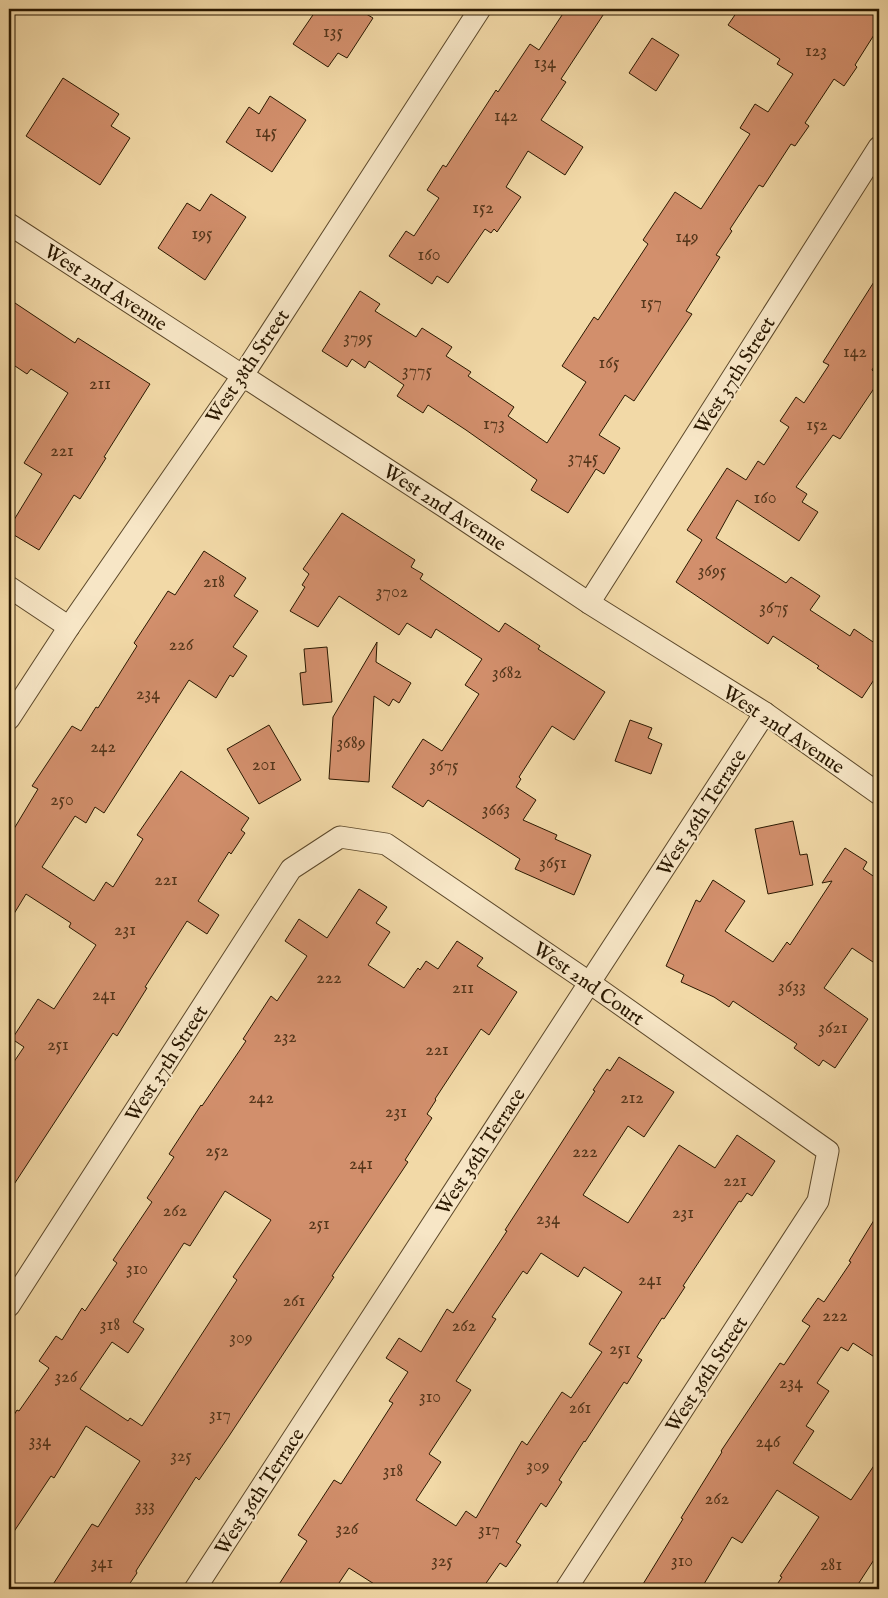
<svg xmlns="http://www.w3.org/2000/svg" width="888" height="1598" font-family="'IM FELL English',serif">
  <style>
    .building { fill: #d28f6c; stroke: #2a1800; fill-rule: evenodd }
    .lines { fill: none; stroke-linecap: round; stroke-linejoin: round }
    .minor-casing { stroke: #5c482a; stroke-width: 23 }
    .minor { stroke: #f7e6c6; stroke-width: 21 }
    .labels { text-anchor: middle; stroke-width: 4; stroke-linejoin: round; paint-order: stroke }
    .number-label { font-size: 18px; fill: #54361b }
    .street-label { font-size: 20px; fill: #2a1800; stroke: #f7e6c6 }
  </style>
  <rect width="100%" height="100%" fill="#f2d9a7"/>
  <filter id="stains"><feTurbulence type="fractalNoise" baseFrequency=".004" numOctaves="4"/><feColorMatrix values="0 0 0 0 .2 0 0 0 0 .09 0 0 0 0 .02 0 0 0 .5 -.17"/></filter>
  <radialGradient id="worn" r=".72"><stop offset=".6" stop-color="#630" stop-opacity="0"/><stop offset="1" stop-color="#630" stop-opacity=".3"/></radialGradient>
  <g class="building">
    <path d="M317 9H358L373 18 347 58 338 53 328 67 293 44Z"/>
    <path d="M566 9H607L561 79 566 82 541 120 583 147 565 175 528 151 506 187 521 197 497 232 494 229 491 233 485 229 448 283 437 276 432 284 389 256 406 231 414 236 439 198 427 190 443 165 446 167 496 90 498 92 530 44 539 50Z"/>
    <path d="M739 9H879V27L855 65 857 67 844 86 834 79 805 123 809 126 795 146 791 144 763 187 759 185 730 229 732 231 716 255 720 257 686 311 692 314 634 401 625 395 599 435 620 448 604 474 596 469 568 513 531 490 537 480 466 430 428 405 423 413 397 396 404 385 369 361 365 368 352 359 347 367 322 351 360 291 380 304 375 311 416 337 422 328 452 347 446 356 471 372 468 376 514 407 508 416 547 443 586 382 562 366 594 317 598 320 648 244 643 240 675 192 701 209 750 134 740 128 755 104 768 112 793 74 777 64 780 59 728 25Z"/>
    <path d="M652 38 679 55 656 91 629 73Z"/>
    <path d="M63 78 119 114 111 126 130 138 100 185 26 136Z"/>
    <path d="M270 96 306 120 272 172 226 142 249 107 259 114Z"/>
    <path d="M211 194 246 217 205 280 158 248 187 203 200 211Z"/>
    <path d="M879 274V358L872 370 879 376V381L840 439 833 435 796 487 807 494 802 502 818 512 799 541 737 500 716 538 786 583 791 577 820 596 810 610 850 636 854 629 879 646V672L862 698 817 668 819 666 773 636 768 644 676 582 702 540 687 530 727 468 746 480 758 461 764 465 789 427 780 421 796 397 804 403 829 365 823 362Z"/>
    <path d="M9 299 75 343 78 338 150 384 104 457 106 458 80 499 74 495 39 550 9 532V528L42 474 24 463 68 393 31 369 27 374 9 362Z"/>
    <path d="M342 513 415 560 411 567 423 574 420 579 499 632 505 623 540 646 538 649 605 692 574 740 552 726 519 777 521 779 516 787 536 800 523 820 557 835 555 839 591 855 574 895 515 869 520 859 428 800 423 807 392 787 423 739 442 751 479 694 465 685 482 659 436 629 431 638 407 623 399 635 339 596 318 627 290 611 305 587 302 585 309 574 303 569Z"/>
    <path d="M204 551 246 578 234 596 258 611 233 647 247 656 233 677 230 675 216 698 189 680 104 813 95 807 86 823 75 816 42 867 94 901 106 882 113 887 143 839 137 835 181 771 249 818 241 830 245 833 231 854 229 852 198 901 219 915 207 934 187 921 145 987 147 988 117 1036 113 1033 9 1192V1069L24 1047 12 1039 38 999 54 1009 96 945 69 927 71 923 26 894 9 922V837L38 789 32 786 72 726 81 731 96 707 98 708 137 646 134 643 168 591 175 595Z"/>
    <path d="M377 642 376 662 411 683 399 703 393 699 389 706 374 696 369 782 329 779 333 717Z"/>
    <path d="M327 647 332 702 303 705 300 673 306 672 304 649Z"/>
    <path d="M630 720 652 728 648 738 662 744 651 774 615 761Z"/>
    <path d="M269 725 301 780 259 804 227 749Z"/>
    <path d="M793 821 800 855 807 854 813 885 768 894 755 829Z"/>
    <path d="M845 848 867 862 863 869 879 880V966L852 948 824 988 868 1019 835 1068 823 1060 819 1066 794 1048 797 1044 733 1001 729 1007 714 997 681 982 684 975 666 966 696 900 700 902 713 880 745 901 725 931 773 962 787 942 790 945 832 881 822 883Z"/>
    <path d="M359 889 387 907 376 923 390 932 368 965 404 988 418 968 420 970 426 961 438 969 457 941 483 958 477 966 517 992 489 1035 481 1029 435 1099 436 1100 427 1114 432 1118 405 1160 408 1162 332 1276 334 1277 229 1436 199 1480 196 1477 136 1571 137 1573 126 1589H50L92 1524 98 1527 140 1461 86 1426 54 1478 51 1476 9 1539V1423L17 1410 19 1411 49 1368 39 1361 56 1336 62 1340 82 1308 85 1311 117 1263 113 1260 152 1202 147 1198 174 1157 169 1154 201 1105 202 1106 246 1041 243 1039 271 996 277 1001 307 956 285 941 299 919 327 938ZM225 1191 271 1220 233 1277 237 1280 142 1426 130 1418 128 1421 80 1389 112 1342 128 1353 144 1329 133 1322 184 1243 190 1246Z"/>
    <path d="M619 1057 674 1092 644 1137 628 1126 583 1195 628 1223 679 1145 715 1168 737 1135 775 1161 752 1196 747 1193 741 1202 739 1201 683 1286 685 1287 664 1319 662 1318 637 1357 642 1360 627 1384 624 1382 585 1442 584 1441 559 1480 562 1482 546 1507 541 1503 516 1542 521 1545 506 1567 500 1563 482 1589H382L349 1568 335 1589H276L307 1541 298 1535 334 1480 341 1484 393 1403 389 1401 408 1372 386 1358 399 1338 421 1352 447 1309 453 1313 507 1231 505 1230 595 1091 593 1090 607 1069 610 1071ZM541 1253 578 1277 584 1267 622 1292 589 1344 602 1352 571 1398 562 1392 527 1445 522 1441 476 1518 466 1511 456 1526 416 1500 441 1462 429 1454 471 1390 456 1381 496 1319 492 1317 523 1271 527 1274Z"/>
    <path d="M879 1212V1360L853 1343 848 1351 841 1347 817 1383 829 1391 806 1426 814 1431 793 1463 851 1500 879 1458V1552L855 1589H774L782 1577 780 1576 819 1517 777 1490 742 1543 732 1537 701 1589H640L683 1519 681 1518 722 1452 721 1451 780 1363 784 1365 810 1326 802 1321 818 1298 824 1302 851 1262 849 1261Z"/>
  </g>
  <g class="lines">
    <g class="minor-casing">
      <g id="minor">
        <path d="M9 224 448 509 589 603 765 713 879 794"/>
        <path d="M9 587 69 627"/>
        <path d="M589 603 879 147"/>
        <path d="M9 719 69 627 243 375 480 9"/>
        <path d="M9 1306 291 869 340 837 386 844 590 983 828 1151 818 1201 566 1589"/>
        <path d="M195 1589 765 713"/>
      </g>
    </g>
    <use href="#minor" class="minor"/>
  </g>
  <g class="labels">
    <g class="number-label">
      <text x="333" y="37">135</text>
      <text x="816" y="56">123</text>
      <text x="545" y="68">134</text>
      <text x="506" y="121">142</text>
      <text x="266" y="137">145</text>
      <text x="483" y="213">152</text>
      <text x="202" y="239">195</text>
      <text x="687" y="242">149</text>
      <text x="429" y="260">160</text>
      <text x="651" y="308">157</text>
      <text x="358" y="343">3795</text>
      <text x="855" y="357">142</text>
      <text x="609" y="368">165</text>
      <text x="417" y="376">3775</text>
      <text x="100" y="389">211</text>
      <text x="494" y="429">173</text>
      <text x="817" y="430">152</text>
      <text x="62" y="456">221</text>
      <text x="583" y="463">3745</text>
      <text x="765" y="503">160</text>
      <text x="712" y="576">3695</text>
      <text x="214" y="587">218</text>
      <text x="392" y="597">3702</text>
      <text x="774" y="613">3675</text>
      <text x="181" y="650">226</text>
      <text x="507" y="678">3682</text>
      <text x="148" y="699">234</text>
      <text x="351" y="748">3689</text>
      <text x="103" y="752">242</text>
      <text x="264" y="770">201</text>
      <text x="444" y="771">3675</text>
      <text x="62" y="805">250</text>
      <text x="496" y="815">3663</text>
      <text x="553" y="868">3651</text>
      <text x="166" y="885">221</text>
      <text x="125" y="935">231</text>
      <text x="329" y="983">222</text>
      <text x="792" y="992">3633</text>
      <text x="463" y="993">211</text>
      <text x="104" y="1000">241</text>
      <text x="833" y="1033">3621</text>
      <text x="285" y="1042">232</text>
      <text x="58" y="1050">251</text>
      <text x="437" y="1055">221</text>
      <text x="261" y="1103">242</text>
      <text x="632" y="1103">212</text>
      <text x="396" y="1117">231</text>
      <text x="217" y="1156">252</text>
      <text x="585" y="1157">222</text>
      <text x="361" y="1169">241</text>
      <text x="735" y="1186">221</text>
      <text x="175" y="1216">262</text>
      <text x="683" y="1218">231</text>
      <text x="548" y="1224">234</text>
      <text x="319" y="1229">251</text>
      <text x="137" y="1274">310</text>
      <text x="650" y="1285">241</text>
      <text x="294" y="1306">261</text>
      <text x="835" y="1321">222</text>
      <text x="110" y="1330">318</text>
      <text x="464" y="1331">262</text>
      <text x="241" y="1343">309</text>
      <text x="620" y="1354">251</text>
      <text x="66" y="1382">326</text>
      <text x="791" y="1388">234</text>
      <text x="430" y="1402">310</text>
      <text x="580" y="1413">261</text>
      <text x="220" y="1420">317</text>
      <text x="40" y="1446">334</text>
      <text x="768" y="1447">246</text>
      <text x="181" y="1461">325</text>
      <text x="538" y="1471">309</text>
      <text x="393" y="1476">318</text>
      <text x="717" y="1504">262</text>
      <text x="145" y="1511">333</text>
      <text x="347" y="1534">326</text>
      <text x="489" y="1535">317</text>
      <text x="442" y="1566">325</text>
      <text x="682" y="1566">310</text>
      <text x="102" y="1568">341</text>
      <text x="831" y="1570">281</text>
    </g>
    <g class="street-label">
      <text transform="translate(106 287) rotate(33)" y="7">West 2nd Avenue</text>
      <text transform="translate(247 366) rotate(-56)" y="7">West 38th Street</text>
      <text transform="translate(734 375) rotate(-58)" y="7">West 37th Street</text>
      <text transform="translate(445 507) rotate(33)" y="7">West 2nd Avenue</text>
      <text transform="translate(784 729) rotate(34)" y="7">West 2nd Avenue</text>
      <text transform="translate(701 812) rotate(-57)" y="7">West 36th Terrace</text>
      <text transform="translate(589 983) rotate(35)" y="7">West 2nd Court</text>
      <text transform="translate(166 1063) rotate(-57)" y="7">West 37th Street</text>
      <text transform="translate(480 1151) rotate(-57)" y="7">West 36th Terrace</text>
      <text transform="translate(706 1374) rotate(-57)" y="7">West 36th Street</text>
      <text transform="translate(259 1491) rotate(-57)" y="7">West 36th Terrace</text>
    </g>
  </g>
  <rect width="888" height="1598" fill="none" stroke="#f2d9a7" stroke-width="30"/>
  <rect x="10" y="10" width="868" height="1578" fill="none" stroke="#2a1800" stroke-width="2.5"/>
  <rect x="15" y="15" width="858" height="1568" fill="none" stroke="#2a1800"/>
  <rect width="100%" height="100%" filter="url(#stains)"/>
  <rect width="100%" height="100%" fill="url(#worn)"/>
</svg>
